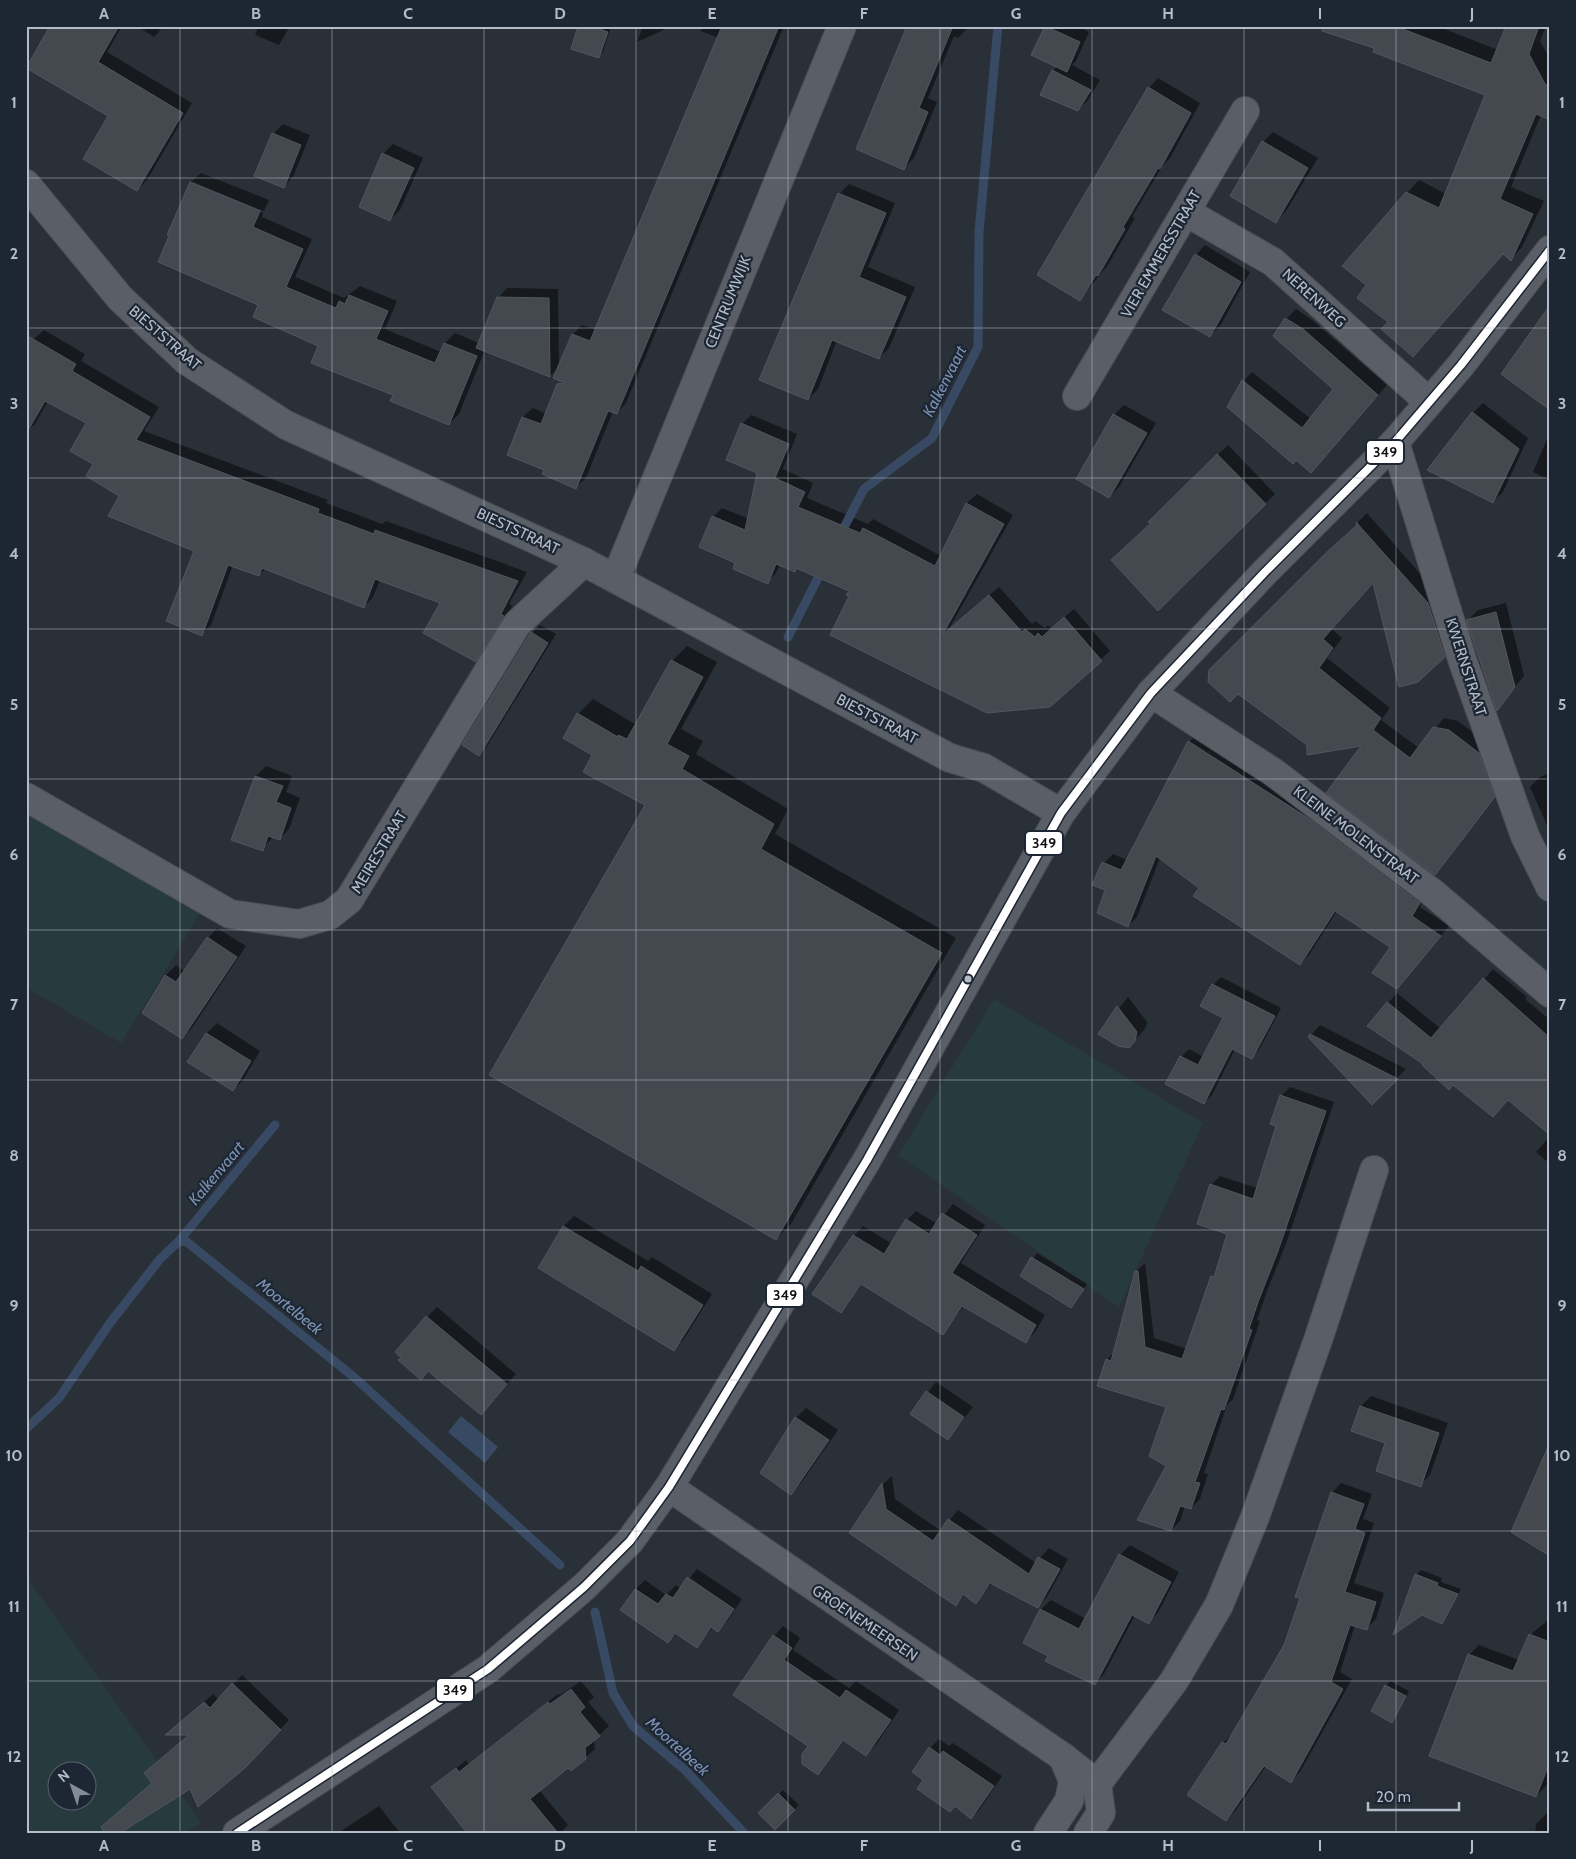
<svg xmlns="http://www.w3.org/2000/svg" width="1576" height="1859" font-family="Cabin,sans-serif">
  <style>
    .green { fill: #273a3e; fill-rule: evenodd }
    .water { fill: #384963 }
    .shadow { fill: #0007 }
    .lines { fill: none; stroke-linecap: round; stroke-linejoin: round }
    .stream { stroke: #384963; stroke-width: 9 }
    .building { fill: #444950; stroke: #52575f }
    .minor-casing { stroke: #484c53; stroke-width: 30 }
    .minor { stroke: #5a5e66; stroke-width: 28 }
    .bus-1-casing { stroke: #1d2633; stroke-width: 11 }
    .bus-1 { stroke: #fff; stroke-width: 8 }
    .grid { fill: none; stroke: #b4bcc9; stroke-width: 1; stroke-opacity: 0.55 }
    .bus-dot { fill: #b4bcc9; stroke: #1d2633; stroke-width: 2 }
    .labels { text-anchor: middle; stroke-width: 4.5; stroke-linejoin: round; paint-order: stroke }
    .street-label { font-size: 15px; fill: #b4bcc9; stroke: #1d2633 }
    .water-label { font-size: 16px; font-style: italic; fill: #7c92b1; stroke: #1d2633 }
    .line-badge { stroke: #1d2633; stroke-width: 2 }
    .pale-badge-label { font-size: 14px; text-anchor: middle; font-weight: bold; fill: #111 }
    .neatline { fill: none; stroke: #b4bcc9; stroke-width: 2 }
    .grid-label { font-size: 16px; text-anchor: middle; font-weight: bold; fill: #b4bcc9 }
  </style>
  <rect width="100%" height="100%" fill="#2a3038"/>
  <g class="green">
    <path d="M26 810 201 912 121 1043 26 987Z"/>
    <path d="M994 999 1203 1123 1119 1307 898 1155Z"/>
    <path d="M26 1576 201 1823 184 1833H26ZM58 1772H88V1802H58Z"/>
  </g>
  <path class="water" d="M461 1416 498 1447 485 1463 448 1432Z"/>
  <g class="shadow">
    <path d="M51 26H122L107 52 192 103 147 180 137 190 110 115Z"/>
    <path d="M137 26H164L154 37Z"/>
    <path d="M259 26H290L279 45 255 35Z"/>
    <path d="M579 26 611 27 603 52 598 57Z"/>
    <path d="M643 26H672L637 42Z"/>
    <path d="M703 26H784L626 403 617 413 613 411 586 478 576 487 546 469 508 454 523 417 533 408 547 414 558 385 563 381 559 367 550 376 485 350 459 414 449 424 394 394 260 304 191 182 201 173 269 200 264 211 193 182V185L263 213 262 217 312 239 295 277 344 298 360 286 397 301 385 329 441 352 445 343 455 333 479 343 498 298 507 288 558 289 559 366 573 334 582 325 596 330 719 38 701 31Z"/>
    <path d="M909 26H969L958 38 954 36 928 98 937 102 914 158 904 168Z"/>
    <path d="M1076 26 1089 32 1076 61 1072 65 1100 80 1088 100 1078 110 1053 71 1057 67 1046 27Z"/>
    <path d="M1313 26H1323L1320 29Z"/>
    <path d="M1384 26H1442V28L1498 50 1507 26H1546L1540 41 1550 59V118L1541 115 1511 187 1544 201 1522 247 1511 259 1504 253 1389 321 1368 285 1407 193 1419 180 1446 194 1486 94Z"/>
    <path d="M1158 78 1200 103 1170 158 1163 165 1132 217 1135 218 1108 265 1080 299 1149 88Z"/>
    <path d="M283 124 310 135 293 177 283 187 273 134Z"/>
    <path d="M1273 132 1318 158 1286 211 1276 221 1263 142Z"/>
    <path d="M393 144 423 158 400 210 390 220 383 154Z"/>
    <path d="M849 184 895 203 868 267 915 287 889 348 879 358 837 340 818 389 808 399 839 194Z"/>
    <path d="M1205 245 1250 272 1220 326 1210 336 1196 255Z"/>
    <path d="M1296 309 1312 320 1387 385 1311 472 1243 381 1252 372 1311 419 1335 389 1286 319Z"/>
    <path d="M44 330 85 354 81 361 159 407 144 431 328 500 326 503 382 524 386 521 527 572 509 604 512 606 485 651 476 660 442 602 380 580 373 597 364 607 266 568 259 575 233 565 211 625 202 634 196 551 121 495 94 464 88 423 48 401 35 424 26 432V353L34 339Z"/>
    <path d="M1483 403 1528 438 1503 492 1493 502 1473 413Z"/>
    <path d="M1124 405 1156 423 1119 487 1109 497 1114 415Z"/>
    <path d="M751 415 797 434 783 469 813 483 807 498 868 524 873 519 941 556 967 503 977 494 1013 515 949 629 999 587 1032 624 1035 621 1045 628 1048 625 1051 629 1074 609 1110 651 1050 705 850 596V591L798 567 794 571 780 565 776 573 767 582 737 562 713 517 722 508 749 519 759 472 742 424Z"/>
    <path d="M1550 432V480L1533 472Z"/>
    <path d="M1228 445 1275 494 1158 609 1153 523 1150 521Z"/>
    <path d="M1367 513 1437 593 1454 646 1444 656 1374 582 1332 629 1342 638 1327 658 1390 708 1381 720 1419 748 1444 718 1458 721 1488 744 1504 787 1435 873 1364 744 1308 745 1238 692 1337 543 1358 524V522Z"/>
    <path d="M1506 603 1524 676 1497 708 1468 620 1478 610Z"/>
    <path d="M540 625 556 634 487 746 479 754 532 633Z"/>
    <path d="M687 646 717 662 681 729 703 741 696 754 788 809 775 834 956 938 791 1224 776 1239 647 804 593 754 578 714 593 699 633 723H638L672 661Z"/>
    <path d="M1198 733 1428 893 1420 907 1449 926 1397 988 1391 947 1337 911 1309 955 1300 964 1160 858 1137 917 1128 926 1107 889 1104 863 1113 854 1127 860 1189 742Z"/>
    <path d="M266 766 292 776 286 792 300 798 289 829 279 839 274 836 262 849 233 839 256 776Z"/>
    <path d="M1550 773V832L1530 787 1540 777Z"/>
    <path d="M217 928 246 946 192 1028 182 1038 143 1013 166 975 176 965 185 972 208 938Z"/>
    <path d="M1493 969 1527 997 1525 999 1550 1020V1133L1509 1099 1424 1063 1388 1003 1397 993 1441 1029Z"/>
    <path d="M1221 977 1281 1008 1259 1050 1251 1057 1235 1049 1212 1095 1204 1103 1181 1057 1189 1049 1204 1057 1225 1018 1213 985Z"/>
    <path d="M1128 997 1147 1022 1145 1029 1128 1047 1099 1033Z"/>
    <path d="M217 1023 260 1051 243 1080 233 1090 207 1033Z"/>
    <path d="M1320 1025 1406 1069 1372 1103 1311 1035Z"/>
    <path d="M1290 1087 1334 1102 1287 1241 1267 1291 1257 1320 1260 1321 1233 1399 1227 1405 1204 1473 1208 1474 1200 1499 1191 1508 1185 1506 1180 1521 1171 1530 1168 1406 1107 1360 1114 1352 1136 1272 1145 1263 1154 1338 1187 1349 1229 1234 1211 1185 1220 1176 1257 1188 1277 1125 1281 1096Z"/>
    <path d="M1550 1136V1164L1536 1152Z"/>
    <path d="M953 1204 985 1225 961 1263 1045 1315 1035 1332 1026 1341 964 1306 943 1333 863 1283 841 1311 814 1293 854 1236 863 1226 892 1244 907 1220 916 1211 937 1224Z"/>
    <path d="M574 1216 648 1261 652 1257 712 1294 684 1339 674 1349 539 1268 564 1226Z"/>
    <path d="M1037 1253 1087 1284 1071 1307 1021 1276Z"/>
    <path d="M437 1307 516 1374 481 1414 429 1370 421 1378 427 1317Z"/>
    <path d="M936 1382 973 1407 948 1439 911 1414Z"/>
    <path d="M1371 1396 1448 1423 1430 1475 1420 1485 1387 1443 1353 1431 1361 1406Z"/>
    <path d="M806 1408 838 1430 801 1483 791 1493 796 1418Z"/>
    <path d="M892 1476 895 1499 941 1531 958 1510 1036 1563 1049 1548 1068 1559 1047 1597 1038 1606 992 1583 976 1602 965 1594 955 1604 850 1533 883 1484Z"/>
    <path d="M1341 1483 1372 1494 1363 1519 1374 1523 1354 1583 1384 1593 1376 1619 1366 1629 1355 1625 1340 1672 1352 1679 1300 1772 1291 1781 1266 1766 1236 1810 1226 1820 1188 1794 1223 1743 1233 1733 1285 1646 1332 1493Z"/>
    <path d="M1130 1545 1179 1572 1158 1613 1148 1622 1135 1615 1104 1674 1095 1683 1024 1642 1041 1609 1051 1600 1086 1619 1120 1555Z"/>
    <path d="M697 1569 742 1599 727 1621 718 1630 713 1627 697 1646 677 1632 668 1642 635 1590 645 1580 666 1595 676 1585 681 1589Z"/>
    <path d="M1421 1570 1442 1578 1441 1582 1461 1589 1442 1623 1416 1575Z"/>
    <path d="M1548 1620H1550V1775L1546 1786 1536 1796 1469 1655 1479 1645 1519 1660 1530 1635Z"/>
    <path d="M783 1626 800 1638 793 1650 849 1688 856 1681 899 1710 876 1745 866 1754 844 1739 818 1774 774 1636Z"/>
    <path d="M242 1675 289 1720 254 1757 191 1787 154 1783 146 1773 191 1734H168L213 1694 219 1700Z"/>
    <path d="M581 1681 594 1697 588 1702 609 1726 594 1740 595 1749 585 1758 569 1766 539 1790 568 1825 560 1833H468L433 1788 466 1760 469 1764 558 1694 560 1695Z"/>
    <path d="M1390 1681 1409 1691 1392 1721 1386 1686Z"/>
    <path d="M939 1739 949 1746 953 1743 1002 1776 980 1809 971 1818 925 1780 930 1748Z"/>
    <path d="M783 1790 799 1805 775 1828 760 1813Z"/>
    <path d="M379 1806 400 1833H338Z"/>
    <path d="M1550 1810V1833H1535L1536 1824Z"/>
  </g>
  <g class="lines">
    <g class="stream">
      <path d="M839 537 864 489 932 438 978 347 979 232 998 26"/>
      <path d="M788 637 823 568"/>
      <path d="M179 1241 187 1242 355 1378 560 1565"/>
      <path d="M26 1429 59 1398 110 1323 160 1259 179 1241 275 1125"/>
      <path d="M595 1612 613 1693 633 1726 685 1770 744 1833"/>
    </g>
  </g>
  <g class="building">
    <path d="M50 26H119L98 62 183 113 137 191 83 159 108 116 26 68Z"/>
    <path d="M578 26H592L608 32 599 58 571 49Z"/>
    <path d="M722 26H779L617 414 608 411 576 489 542 474 544 470 507 455 522 417 541 424 557 384 564 383 553 378 572 334 590 341Z"/>
    <path d="M907 26H953L919 108 928 112 904 170 856 149Z"/>
    <path d="M1045 26 1080 42 1067 72 1031 55Z"/>
    <path d="M1323 26H1395L1491 63 1506 26H1539L1529 54 1545 84 1550 86V120L1536 114 1500 199 1533 214 1511 261 1503 254 1413 357 1381 329 1388 322 1357 298 1366 285 1342 266 1406 192 1439 208 1485 95 1373 52 1374 48 1322 31Z"/>
    <path d="M1052 70 1091 90 1078 111 1040 95Z"/>
    <path d="M1148 87 1191 113 1160 169 1158 168 1123 227 1125 229 1098 276 1096 275 1080 301 1037 275Z"/>
    <path d="M272 133 301 145 284 188 254 176Z"/>
    <path d="M1262 141 1308 168 1276 223 1230 196Z"/>
    <path d="M382 153 414 168 390 221 359 207Z"/>
    <path d="M190 182 260 211 253 227 303 249 286 287 336 308 339 301 345 304 349 295 388 311 376 339 435 363 444 343 477 356 449 425 390 401 393 395 311 363 318 346 253 317 258 305 158 262 169 236 167 235Z"/>
    <path d="M838 193 886 213 859 277 906 297 879 359 832 340 808 400 759 380Z"/>
    <path d="M1195 254 1241 282 1210 337 1162 310Z"/>
    <path d="M497 297 549 298 550 377 476 348Z"/>
    <path d="M1550 305V410L1501 374Z"/>
    <path d="M1285 318 1303 329 1378 395 1311 473 1296 460 1293 464 1227 407 1242 380 1302 428 1333 389 1273 336Z"/>
    <path d="M26 335 76 364 72 371 150 417 136 440 319 509 318 513 374 534 375 530 518 581 501 614 504 616 476 662 423 633 440 603 375 579 364 608 262 568 259 576 228 565 202 636 166 621 194 551 108 516 119 496 86 476 93 464 70 451 86 423 45 401 26 434Z"/>
    <path d="M1472 412 1519 449 1493 503 1427 470Z"/>
    <path d="M1113 414 1147 433 1109 498 1076 479Z"/>
    <path d="M741 423 789 444 775 478 805 492 798 507 860 533 863 528 935 566 966 503 1004 524 943 634 989 595 1022 632 1025 629 1035 637 1038 633 1042 637 1064 617 1102 661 1050 707 987 713 830 635 849 596 846 595 849 591 796 568 795 572 776 564 768 584 733 569 735 563 699 547 712 516 745 530 757 473 726 460Z"/>
    <path d="M1217 454 1266 504 1158 611 1111 560 1151 523 1148 522Z"/>
    <path d="M1356 522 1428 603 1445 657 1418 682 1399 687 1373 583 1323 639 1333 648 1319 668 1381 718 1373 730 1410 758 1433 727 1449 730 1479 753 1495 797 1435 875 1326 793 1361 746 1307 755V745L1238 694 1230 702 1208 682 1209 670 1326 553 1357 525Z"/>
    <path d="M1496 612 1515 687 1497 711 1466 620Z"/>
    <path d="M531 632 548 643 479 756 462 745Z"/>
    <path d="M671 660 703 677 667 744 689 756 682 769 774 824 761 849 942 953 776 1240 489 1075 645 805 583 772 592 755 563 738 577 713 618 737V735L627 739Z"/>
    <path d="M1188 741 1308 818 1420 903 1412 916 1441 936 1397 989 1372 973 1390 947 1335 911 1300 965 1193 896 1199 888 1156 856 1128 927 1097 913 1105 890 1092 885 1102 862 1121 870Z"/>
    <path d="M255 776 283 786 276 802 291 808 280 840 268 836 263 851 231 840Z"/>
    <path d="M207 937 237 957 182 1039 142 1013 165 975 176 982Z"/>
    <path d="M1483 978 1550 1038V1135L1508 1100 1493 1117 1453 1085 1449 1090 1422 1065 1423 1064 1367 1026 1387 1002 1431 1038Z"/>
    <path d="M1212 984 1275 1016 1252 1059 1232 1049 1204 1104 1165 1084 1180 1056 1198 1065 1223 1018 1200 1006Z"/>
    <path d="M1117 1006 1137 1032 1135 1041 1129 1048 1118 1046 1098 1034Z"/>
    <path d="M206 1033 251 1061 233 1091 187 1062Z"/>
    <path d="M1310 1034 1398 1079 1372 1105 1308 1037Z"/>
    <path d="M1280 1095 1326 1111 1278 1251 1258 1302 1249 1329 1252 1330 1224 1410 1221 1409 1195 1482 1200 1483 1191 1509 1180 1506 1171 1531 1137 1520 1166 1466 1149 1456 1166 1407 1097 1386 1106 1359 1111 1361 1135 1271H1138L1145 1347 1182 1359 1211 1276 1214 1277 1227 1234 1197 1224 1210 1184 1253 1199 1276 1126 1270 1124Z"/>
    <path d="M942 1213 977 1235 952 1273 1036 1325 1026 1343 962 1306 943 1335 861 1284 841 1313 812 1294 853 1235 884 1254 906 1219 929 1234Z"/>
    <path d="M563 1226 638 1271 641 1266 703 1305 674 1351 538 1268Z"/>
    <path d="M1031 1257 1084 1289 1071 1308 1020 1276Z"/>
    <path d="M426 1316 507 1384 481 1415 428 1371 421 1380 398 1360 401 1358 395 1352Z"/>
    <path d="M926 1391 964 1417 948 1440 910 1414Z"/>
    <path d="M1360 1406 1439 1433 1421 1487 1376 1471 1385 1443 1351 1431Z"/>
    <path d="M795 1417 829 1440 791 1495 760 1473Z"/>
    <path d="M1550 1442V1556L1511 1532Z"/>
    <path d="M882 1483 886 1509 933 1541 948 1519 1029 1574 1038 1557 1060 1569 1038 1608 990 1583 976 1604 963 1594 956 1606 849 1533Z"/>
    <path d="M1331 1492 1364 1504 1355 1529 1365 1533 1345 1592 1376 1602 1367 1630 1350 1625 1331 1682 1343 1689 1291 1783 1264 1766 1226 1821 1187 1795 1222 1742 1226 1744 1284 1645 1300 1598 1295 1597Z"/>
    <path d="M1119 1554 1171 1582 1149 1624 1132 1615 1095 1685 1045 1661 1048 1656 1023 1643 1040 1609 1079 1629Z"/>
    <path d="M1415 1574 1438 1583 1437 1586 1458 1594 1442 1624 1422 1615 1393 1635Z"/>
    <path d="M687 1577 734 1609 718 1632 711 1627 697 1648 675 1633 668 1643 620 1610 635 1589 658 1604 666 1594 673 1598Z"/>
    <path d="M1529 1634 1550 1642V1762L1536 1797 1429 1756 1468 1654 1513 1671Z"/>
    <path d="M773 1635 792 1648 784 1660 840 1698 846 1690 891 1720 866 1756 843 1740 818 1775 802 1764V1754L808 1746 733 1695Z"/>
    <path d="M232 1683 281 1730 245 1768 198 1807 190 1789 120 1833H105L101 1827 152 1783 144 1773 189 1735H165L204 1702 210 1708Z"/>
    <path d="M1385 1685 1406 1696 1392 1723 1371 1711Z"/>
    <path d="M571 1689 585 1707 580 1712 600 1736 585 1748 586 1759 571 1771 568 1768 530 1799 558 1833H467L431 1787 456 1768 459 1772 548 1702 550 1704Z"/>
    <path d="M929 1747 940 1755 943 1751 994 1786 971 1819 955 1806 950 1812 917 1789 923 1780 912 1772Z"/>
    <path d="M778 1793 795 1810 775 1830 758 1813Z"/>
  </g>
  <g class="lines">
    <g class="minor-casing">
      <g id="minor">
        <path d="M26 184 120 298 187 361 286 425 584 562 950 758 984 768 1061 813"/>
        <path d="M1186 212 1273 262 1429 402"/>
        <path d="M1077 396 1245 111"/>
        <path d="M1395 442 1463 662 1525 836 1550 887"/>
        <path d="M616 578 842 26"/>
        <path d="M1151 693 1273 772 1434 894 1550 993"/>
        <path d="M26 797 230 914 299 924 330 915 349 900 517 624 584 562"/>
        <path d="M669 1487 1063 1757 1097 1784 1101 1813 1088 1833"/>
        <path d="M1097 1784 1174 1681 1219 1605 1255 1517 1318 1340 1374 1170"/>
        <path d="M237 1833 488 1669 584 1587 630 1541 669 1487 867 1160 1061 813 1151 693 1265 572 1395 442 1461 365 1550 250"/>
        <path d="M1048 1833 1069 1801 1073 1781 1063 1757"/>
      </g>
    </g>
    <use href="#minor" class="minor"/>
    <g class="bus-1-casing">
      <path id="bus-1" d="M237 1833 488 1669 584 1587 630 1541 669 1487 867 1160 1061 813 1151 693 1265 572 1395 442 1461 365 1550 250"/>
    </g>
    <use href="#bus-1" class="bus-1"/>
  </g>
  <path class="grid" d="M180 26V1833M332 26V1833M484 26V1833M636 26V1833M788 26V1833M940 26V1833M1092 26V1833M1244 26V1833M1396 26V1833M26 178H1550M26 328H1550M26 478H1550M26 629H1550M26 779H1550M26 930H1550M26 1080H1550M26 1230H1550M26 1380H1550M26 1531H1550M26 1681H1550"/>
  <circle class="bus-dot" cx="968" cy="979" r="4.5"/>
  <g class="labels">
    <g class="street-label">
      <text transform="translate(1161 254) rotate(-60)" y="5">VIER EMMERSSTRAAT</text>
      <text transform="translate(1314 298) rotate(42)" y="5">NERENWEG</text>
      <text transform="translate(728 302) rotate(-68)" y="5">CENTRUMWIJK</text>
      <text transform="translate(165 338) rotate(41)" y="5">BIESTSTRAAT</text>
      <text transform="translate(518 531) rotate(25)" y="5">BIESTSTRAAT</text>
      <text transform="translate(1466 667) rotate(72)" y="5">KWERNSTRAAT</text>
      <text transform="translate(877 719) rotate(28)" y="5">BIESTSTRAAT</text>
      <text transform="translate(1356 835) rotate(37)" y="5">KLEINE MOLENSTRAAT</text>
      <text transform="translate(379 852) rotate(-59)" y="5">MEIRESTRAAT</text>
      <text transform="translate(865 1623) rotate(34)" y="5">GROENEMEERSEN</text>
    </g>
    <g class="water-label">
      <text transform="translate(944 381) rotate(-63)" y="6">Kalkenvaart</text>
      <text transform="translate(216 1173) rotate(-50)" y="6">Kalkenvaart</text>
      <text transform="translate(290 1306) rotate(39)" y="6">Moortelbeek</text>
      <text transform="translate(678 1746) rotate(42)" y="6">Moortelbeek</text>
    </g>
  </g>
  <g class="line-badge">
    <rect x="1366" y="440" width="38" height="24" rx="5" fill="#fff"/>
    <rect x="1025" y="831" width="38" height="24" rx="5" fill="#fff"/>
    <rect x="766" y="1283" width="38" height="24" rx="5" fill="#fff"/>
    <rect x="436" y="1678" width="38" height="24" rx="5" fill="#fff"/>
  </g>
  <g class="pale-badge-label">
    <text x="1385" y="457">349</text>
    <text x="1044" y="848">349</text>
    <text x="785" y="1300">349</text>
    <text x="455" y="1695">349</text>
  </g>
  <rect width="1576" height="1859" fill="none" stroke="#1d2633" stroke-width="55"/>
  <g transform="translate(72 1786) rotate(320)"><circle r="24" fill="#1d2633" stroke="#59626f"/>
  <path d="M0-4L9 19L0 12L-9 19Z" fill="#848b96"/>
  <text y="-8" font-size="14" font-weight="bold" text-anchor="middle" fill="#b4bcc9">N</text>
  </g>
  <path d="M1368 1802v8h91v-8" fill="none" stroke="#b4bcc9" stroke-width="2.5"/>
  <text x="1376" y="1802" font-size="15" fill="#b4bcc9" stroke="#1d2633" stroke-width="4" paint-order="stroke">20 m</text>
  <rect x="28" y="28" width="1520" height="1804" class="neatline"/>
  <g class="grid-label">
    <text x="104" y="19">A</text>
    <text x="256" y="19">B</text>
    <text x="408" y="19">C</text>
    <text x="560" y="19">D</text>
    <text x="712" y="19">E</text>
    <text x="864" y="19">F</text>
    <text x="1016" y="19">G</text>
    <text x="1168" y="19">H</text>
    <text x="1320" y="19">I</text>
    <text x="1472" y="19">J</text>
    <text x="14" y="108">1</text>
    <text x="1562" y="108">1</text>
    <text x="14" y="259">2</text>
    <text x="1562" y="259">2</text>
    <text x="14" y="409">3</text>
    <text x="1562" y="409">3</text>
    <text x="14" y="559">4</text>
    <text x="1562" y="559">4</text>
    <text x="14" y="710">5</text>
    <text x="1562" y="710">5</text>
    <text x="14" y="860">6</text>
    <text x="1562" y="860">6</text>
    <text x="14" y="1010">7</text>
    <text x="1562" y="1010">7</text>
    <text x="14" y="1161">8</text>
    <text x="1562" y="1161">8</text>
    <text x="14" y="1311">9</text>
    <text x="1562" y="1311">9</text>
    <text x="14" y="1461">10</text>
    <text x="1562" y="1461">10</text>
    <text x="14" y="1612">11</text>
    <text x="1562" y="1612">11</text>
    <text x="14" y="1762">12</text>
    <text x="1562" y="1762">12</text>
    <text x="104" y="1851">A</text>
    <text x="256" y="1851">B</text>
    <text x="408" y="1851">C</text>
    <text x="560" y="1851">D</text>
    <text x="712" y="1851">E</text>
    <text x="864" y="1851">F</text>
    <text x="1016" y="1851">G</text>
    <text x="1168" y="1851">H</text>
    <text x="1320" y="1851">I</text>
    <text x="1472" y="1851">J</text>
  </g>
</svg>
